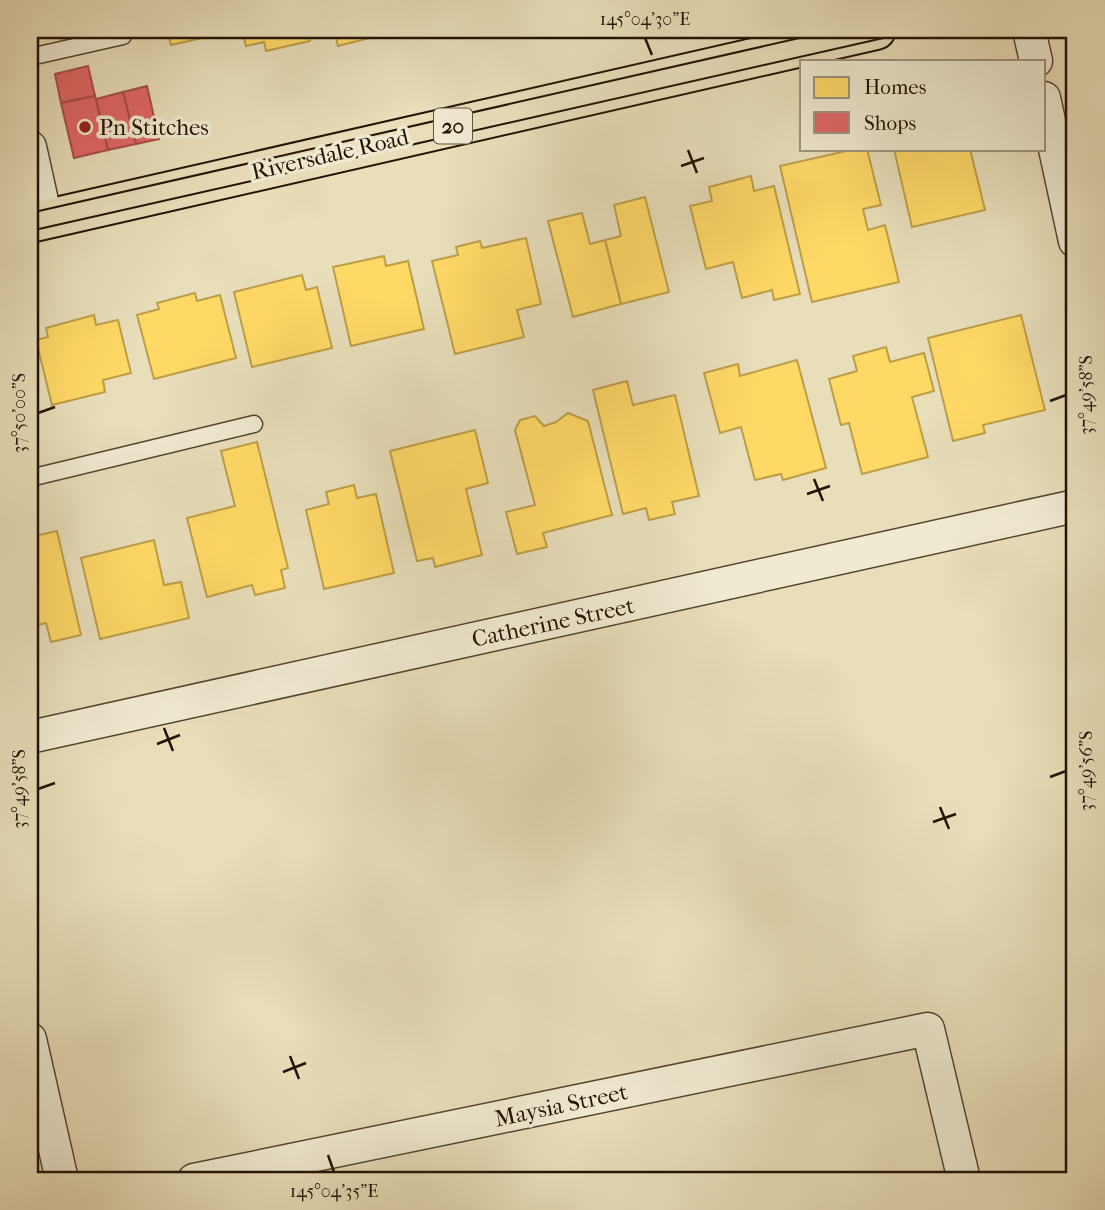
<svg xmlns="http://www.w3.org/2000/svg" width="1105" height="1210" font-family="'IM FELL French Canon',serif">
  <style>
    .homes { fill: #ffd966; stroke: #bd9e48; stroke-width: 2 }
    .shops { fill: #e06666; stroke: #a74d48; stroke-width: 2 }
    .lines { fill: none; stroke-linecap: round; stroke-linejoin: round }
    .service-casing { stroke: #544630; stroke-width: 19 }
    .minor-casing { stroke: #544630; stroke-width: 35 }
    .primary-casing { stroke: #231302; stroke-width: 42 }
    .service { stroke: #f0ead2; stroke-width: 16 }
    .minor { stroke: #f0ead2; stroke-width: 32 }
    .primary { stroke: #e8deba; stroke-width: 38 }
    .tram { stroke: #231302; stroke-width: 2 }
    .ticks { fill: none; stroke: #231302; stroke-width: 2.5 }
    .poi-dot { fill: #8f2418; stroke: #f0ead2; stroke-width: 2.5 }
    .labels { text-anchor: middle; stroke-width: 7; stroke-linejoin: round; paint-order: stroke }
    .shield { fill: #f0ead2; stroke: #605440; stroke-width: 2 }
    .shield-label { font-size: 21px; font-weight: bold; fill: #231302 }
    .poi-label { font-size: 23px; fill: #231302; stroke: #f0ead2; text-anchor: start }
    .street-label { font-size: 23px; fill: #231302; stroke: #f0ead2 }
    .neatline { fill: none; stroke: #231302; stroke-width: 2.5 }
    .ticks-label { font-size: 18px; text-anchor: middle; fill: #231302 }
  </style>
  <rect width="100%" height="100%" fill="#e8deba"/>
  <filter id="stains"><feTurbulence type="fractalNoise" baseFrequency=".00286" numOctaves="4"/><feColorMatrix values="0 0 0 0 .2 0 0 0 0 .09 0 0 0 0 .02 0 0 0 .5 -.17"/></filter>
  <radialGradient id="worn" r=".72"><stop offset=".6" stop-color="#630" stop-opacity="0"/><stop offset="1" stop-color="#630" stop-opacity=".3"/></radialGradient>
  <g class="homes">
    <path d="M58 30H110L61 41Z"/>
    <path d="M144 30H213L215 35 171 45 167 30 146 35Z"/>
    <path d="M242 30H307L310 41 266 51 264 42 246 46Z"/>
    <path d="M334 30H401L338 46Z"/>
    <path d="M855 149H867L881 205 863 209 868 230 885 225 899 282 812 302 780 166Z"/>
    <path d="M894 149H970L985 210 912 227Z"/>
    <path d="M751 176 754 191 774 186 800 294 774 300 772 290 742 298 733 262 706 269 690 206 712 201 709 187Z"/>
    <path d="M645 197 669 292 621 304 605 240 621 236 614 205Z"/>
    <path d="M582 213 590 244 605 240 621 304 573 317 548 221Z"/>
    <path d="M526 238 541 304 517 310 524 337 455 354 432 261 458 255 456 247 480 241 482 248Z"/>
    <path d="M384 256 386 266 408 261 424 329 351 346 333 267Z"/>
    <path d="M302 275 306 290 317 287 332 348 252 367 234 292Z"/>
    <path d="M195 293 197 301 220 295 236 358 154 379 137 315 159 309 157 303Z"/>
    <path d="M94 315 96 325 118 320 131 373 103 380 105 392 52 405 36 340 48 337 46 328Z"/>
    <path d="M1021 315 1045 410 983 425 985 433 953 441 928 338Z"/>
    <path d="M886 347 890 362 924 353 934 391 912 397 928 457 862 474 849 423 841 425 829 379 857 371 853 356Z"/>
    <path d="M797 360 826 468 783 480 781 474 755 480 741 427 720 433 704 373 738 364 740 376Z"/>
    <path d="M627 381 633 405 675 395 699 496 672 502 675 514 649 520 646 508 623 514 593 390Z"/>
    <path d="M568 413 588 421 612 515 543 533 547 547 517 554 506 512 535 505 515 430 520 420 535 416 544 426 556 422Z"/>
    <path d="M475 430 488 483 466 489 482 555 435 567 433 558 417 561 390 451Z"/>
    <path d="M257 442 288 568 281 570 285 588 255 595 252 585 207 597 187 518 235 506 221 451Z"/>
    <path d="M354 485 357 498 376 494 394 573 324 589 306 510 329 504 326 492Z"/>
    <path d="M57 531 81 635 51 642 46 623 30 627V537Z"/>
    <path d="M154 540 164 585 181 582 189 618 100 639 81 558Z"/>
  </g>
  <g class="shops">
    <path d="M88 66 95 96 61 103 55 74Z"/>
    <path d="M147 86 159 139 136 144 123 92Z"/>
    <path d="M123 92 136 144 108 150 96 99Z"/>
    <path d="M95 96 108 150 74 158 61 103Z"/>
  </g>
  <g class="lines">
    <g class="service-casing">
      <g id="service">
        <path d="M30 57 123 36"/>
        <path d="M30 478 254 424"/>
      </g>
    </g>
    <g class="minor-casing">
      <g id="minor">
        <path d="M1029 30 1036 61"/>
        <path d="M1044 98 1075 241"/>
        <path d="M30 147 46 219"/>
        <path d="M30 737 1075 506"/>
        <path d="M30 1039 62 1180"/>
        <path d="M194 1180 928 1029 964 1180"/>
      </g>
    </g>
    <g class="primary-casing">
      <path id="primary" d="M30 223 876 30"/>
    </g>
    <use href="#service" class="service"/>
    <use href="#minor" class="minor"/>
    <use href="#primary" class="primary"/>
    <g class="tram">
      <path d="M30 213 835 30"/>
      <path d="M30 231 919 30"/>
    </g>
  </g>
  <path class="ticks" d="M645 38 652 55M688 150 697 173M681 166 704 158M1050 401 1066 395M38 413 55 407M814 479 823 501M807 494 830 486M164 728 173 751M157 744 180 735M1050 777 1066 771M38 789 55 783M940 807 949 829M933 822 956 814M290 1056 299 1079M283 1072 306 1063M328 1155 334 1172"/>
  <circle class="poi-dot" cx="85" cy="127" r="7"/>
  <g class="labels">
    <rect class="shield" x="434" y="108.5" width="38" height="35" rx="5"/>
    <g class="shield-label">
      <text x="453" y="133">20</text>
    </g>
    <g class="poi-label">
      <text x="99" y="135">Pn Stitches</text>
    </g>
    <g class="street-label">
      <text transform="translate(330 154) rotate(-13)" y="8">Riversdale Road</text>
      <text transform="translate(553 622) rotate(-12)" y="8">Catherine Street</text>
      <text transform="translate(561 1105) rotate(-12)" y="8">Maysia Street</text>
    </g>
  </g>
  <rect width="1105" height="1210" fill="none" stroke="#e8deba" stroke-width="77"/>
  <rect x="800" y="60" width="245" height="91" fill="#f0ead2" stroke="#9e947f" stroke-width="2"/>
  <rect x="814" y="77" width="35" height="21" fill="#ffd966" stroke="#9e947f" stroke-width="2"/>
  <text x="864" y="94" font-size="21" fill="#231302">Homes</text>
  <rect x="814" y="112" width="35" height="21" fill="#e06666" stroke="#9e947f" stroke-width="2"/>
  <text x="864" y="130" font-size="21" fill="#231302">Shops</text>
  <rect x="38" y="38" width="1028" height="1134" class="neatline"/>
  <g class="ticks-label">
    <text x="645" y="25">145°04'30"E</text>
    <text transform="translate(1086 395) rotate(-90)" y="6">37°49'58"S</text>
    <text transform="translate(19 413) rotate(-90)" y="6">37°50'00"S</text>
    <text transform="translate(1086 771) rotate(-90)" y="6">37°49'56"S</text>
    <text transform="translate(19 789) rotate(-90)" y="6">37°49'58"S</text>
    <text x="334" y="1197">145°04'35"E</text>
  </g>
  <rect width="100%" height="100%" filter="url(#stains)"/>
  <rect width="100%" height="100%" fill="url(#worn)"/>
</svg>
